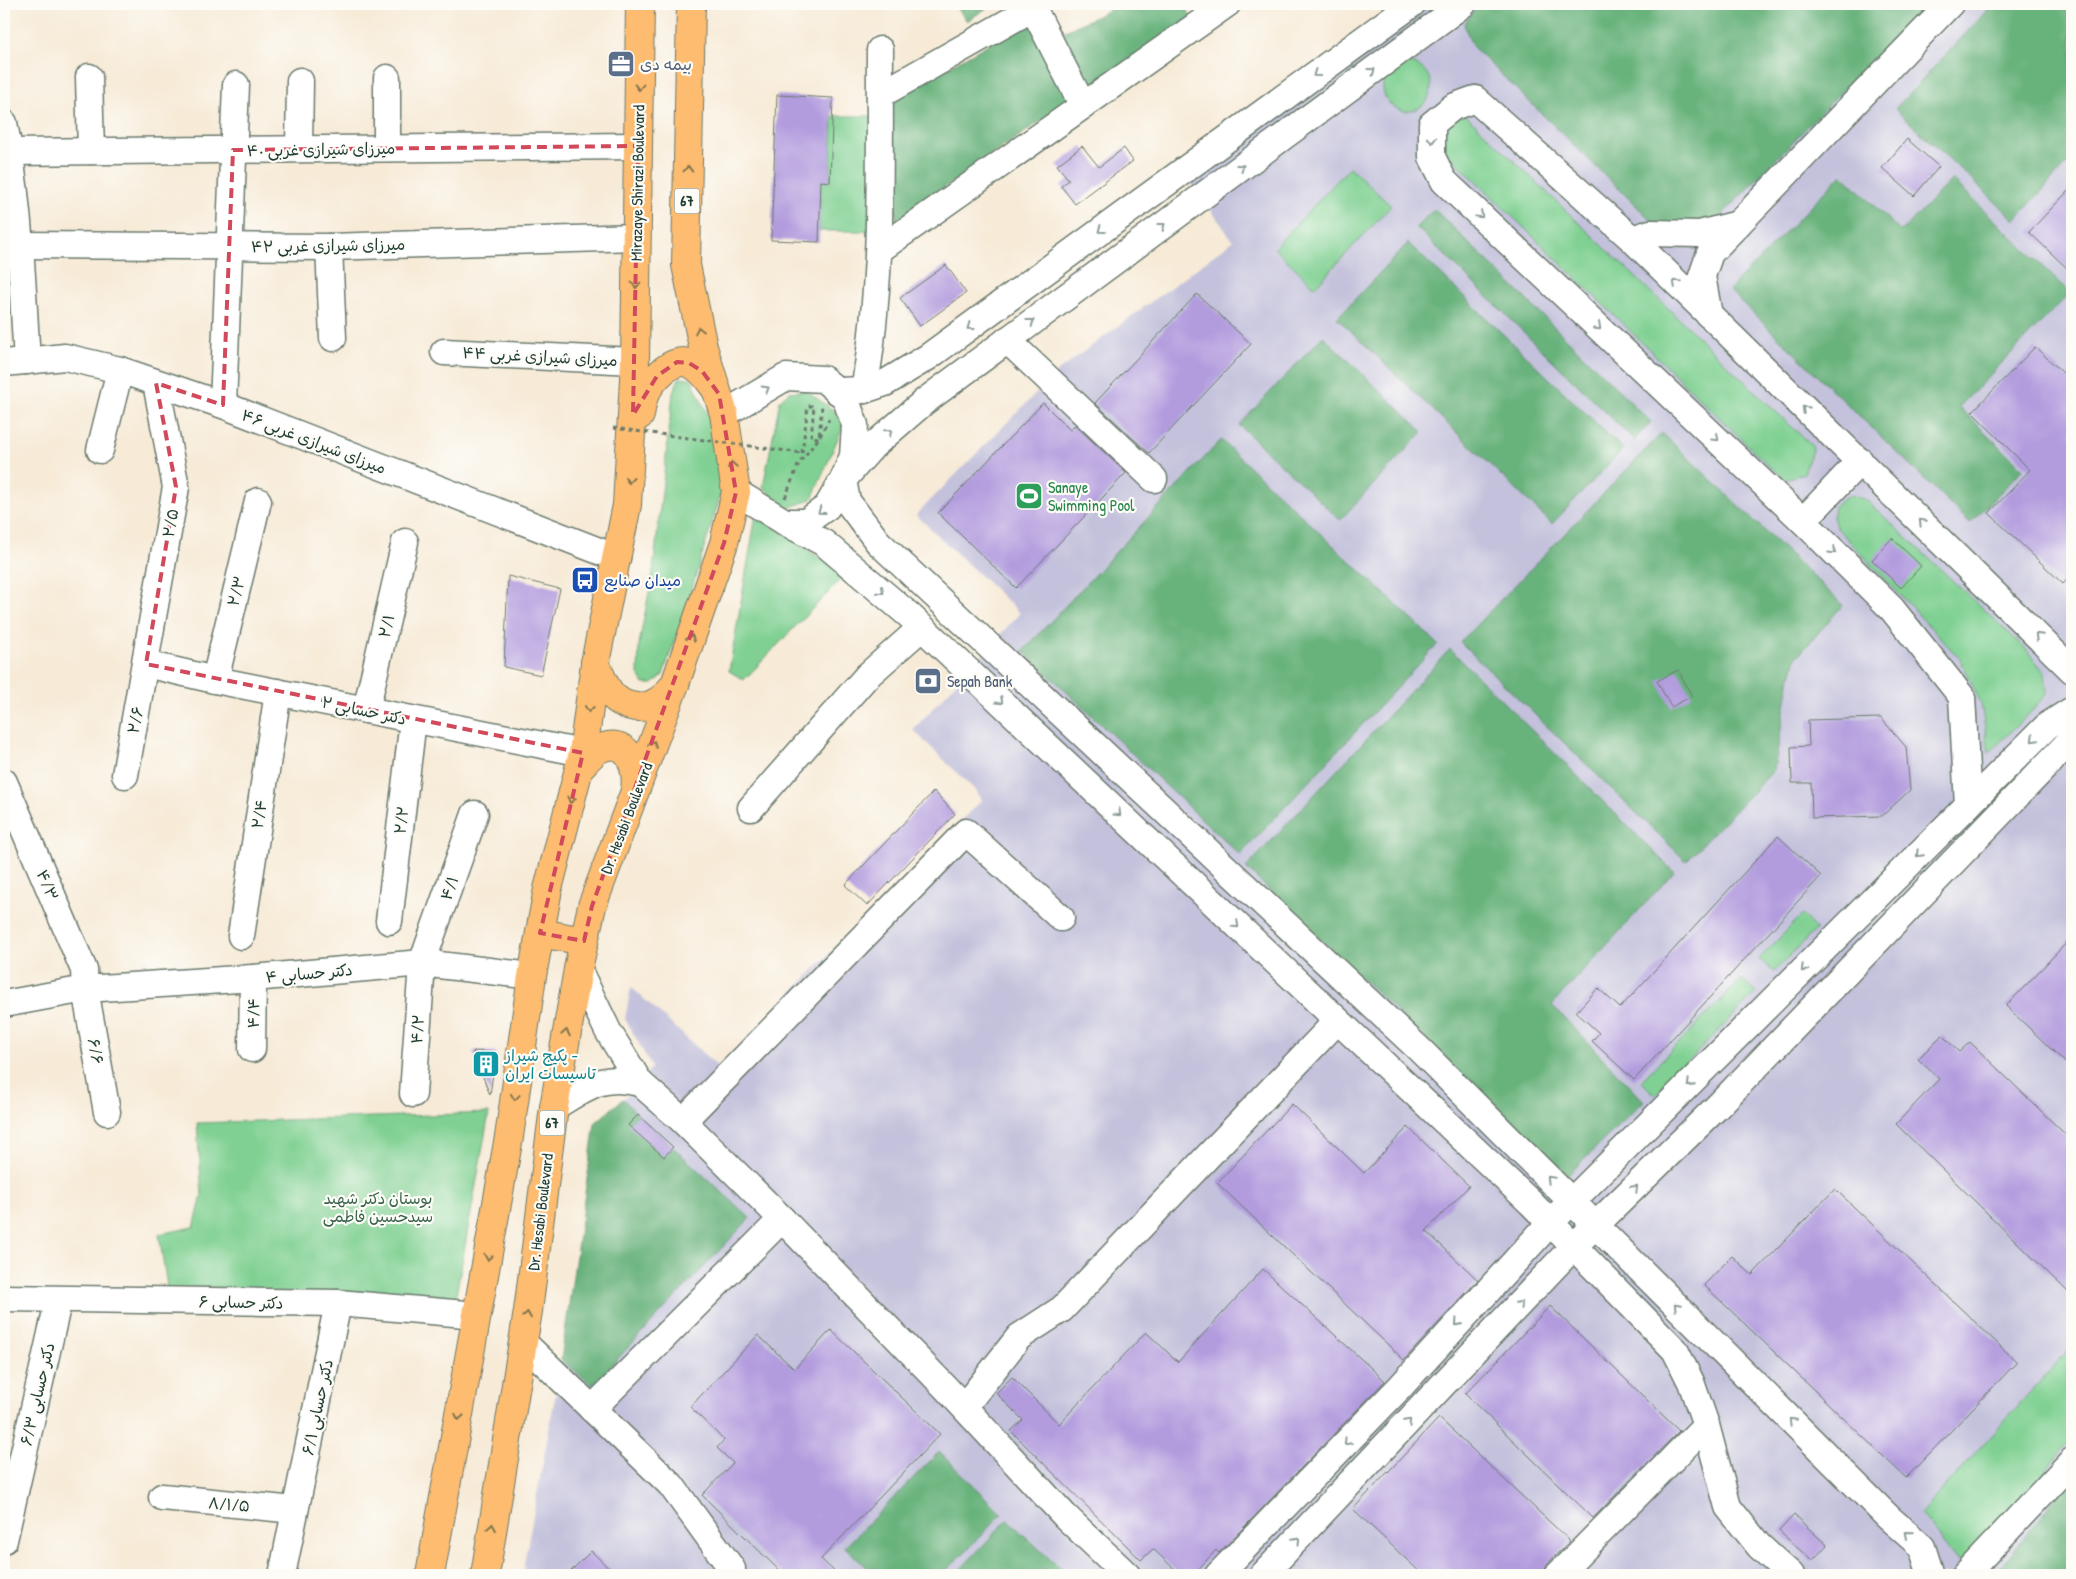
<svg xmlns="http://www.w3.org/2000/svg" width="2076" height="1579" font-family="'Patrick Hand','Playpen Sans Arabic',sans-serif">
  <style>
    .industrial { fill: #c3c1db }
    .green { fill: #7fd092; stroke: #4f8663 }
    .forest { fill: #67b27c; stroke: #437858 }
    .building { fill: #b29cde }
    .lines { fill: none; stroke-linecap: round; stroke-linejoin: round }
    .minor-casing { stroke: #6b7a6d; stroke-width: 29 }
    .major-casing { stroke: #6b7a6d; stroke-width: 30 }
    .path { stroke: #6b7a6d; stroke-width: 3; stroke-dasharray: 4 4; stroke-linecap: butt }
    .minor { stroke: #fff; stroke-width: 26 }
    .major { stroke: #fdbc6f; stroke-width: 28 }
    .path-bridge { stroke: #6b7a6d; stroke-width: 3; stroke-dasharray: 4 4; stroke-linecap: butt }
    .oneway { stroke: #8f9e9a }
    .oneway2 { stroke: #83764f }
    .marked { fill: none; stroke: #d1495b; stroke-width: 4; stroke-dasharray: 10 6; stroke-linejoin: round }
    .labels { text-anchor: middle; stroke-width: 4.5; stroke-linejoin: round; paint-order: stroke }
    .shield { fill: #fdfcf7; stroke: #62766e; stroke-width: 1 }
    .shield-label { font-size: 15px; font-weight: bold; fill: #1f3d34 }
    .service-label { font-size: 16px; fill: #4e5e75; stroke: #fdfcf7; text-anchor: start }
    .street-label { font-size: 16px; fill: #1f3d34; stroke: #fdfcf7 }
    .leisure-label { font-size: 16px; fill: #27864d; stroke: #fdfcf7; text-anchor: start }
    .transit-label { font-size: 16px; fill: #164399; stroke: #fdfcf7; text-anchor: start }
    .culture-label { font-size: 16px; fill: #0d838f; stroke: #fdfcf7; text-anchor: start }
    .park-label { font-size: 16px; fill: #37624c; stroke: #fdfcf7 }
  </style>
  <rect width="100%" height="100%" fill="#fdfcf7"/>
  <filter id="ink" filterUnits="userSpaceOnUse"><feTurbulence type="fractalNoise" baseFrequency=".02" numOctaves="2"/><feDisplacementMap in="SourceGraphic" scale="10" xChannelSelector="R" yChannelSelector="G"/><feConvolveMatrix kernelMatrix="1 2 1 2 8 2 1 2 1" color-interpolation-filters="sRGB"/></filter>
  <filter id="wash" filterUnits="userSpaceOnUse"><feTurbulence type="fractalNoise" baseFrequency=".0096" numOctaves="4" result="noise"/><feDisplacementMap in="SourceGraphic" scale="20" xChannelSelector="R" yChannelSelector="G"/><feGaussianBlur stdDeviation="1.12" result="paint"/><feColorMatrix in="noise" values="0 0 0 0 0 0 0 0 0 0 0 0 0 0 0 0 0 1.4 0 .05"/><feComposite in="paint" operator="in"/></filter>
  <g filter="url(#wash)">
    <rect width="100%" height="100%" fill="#f7ebd8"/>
    <path class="industrial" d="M1397 4H2072V1575H522L559 1376 595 1123 631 1092 652 1067 625 1019 631 987 718 1067 981 801 977 792 913 730 1020 613 916 515 1058 371 1233 241 1183 171Z"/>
    <g class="green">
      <circle cx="1407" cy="87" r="24"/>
      <path d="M1466 115 1813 447 1804 473 1786 479 1769 466 1444 150 1442 123Z"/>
      <path d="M833 116H872V231H819L821 181H830Z"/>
      <path d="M1350 167 1391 206 1315 287 1274 248Z"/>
      <path d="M679 378H691L714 428 724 484 693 585 663 675 653 684H644L638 674 639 644 653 572 673 393Z"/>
      <path d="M806 390 834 411 844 424 812 499 786 509 763 487 780 400 789 392Z"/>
      <path d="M1850 495 1866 500 2025 648 2045 673 2047 693 2033 710 1989 753 1981 704 1961 660 1836 527 1833 517 1834 506Z"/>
      <path d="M756 515 845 575 744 680 729 671Z"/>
      <path d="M1802 915 1816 929 1774 972 1759 959Z"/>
      <path d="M1742 979 1756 993 1655 1095 1641 1081Z"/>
      <path d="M489 1113 454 1306 168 1293 159 1234 194 1227 202 1196 197 1123Z"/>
      <path d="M2072 1346V1440L1961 1563 1920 1514Z"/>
    </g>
    <g class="forest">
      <path d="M954 4H993L967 21Z"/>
      <path d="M1122 4H1184L1192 19 1086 92 1059 34Z"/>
      <path d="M1479 4H1926L1718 219 1657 226 1472 46 1464 24Z"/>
      <path d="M1993 4H2072V158L2015 220 1895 109Z"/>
      <path d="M1030 20 1070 101 896 221 891 100Z"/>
      <path d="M1842 174 1901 232 1952 179 2070 293 1959 407 2023 469 1970 523 1729 290Z"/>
      <path d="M1434 209 1651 422 1634 440 1416 227Z"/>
      <path d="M1408 243 1623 449 1552 524 1337 318Z"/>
      <path d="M1323 336 1423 432 1340 520 1239 425Z"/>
      <path d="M1662 433 1843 605 1796 658 1789 683 1774 770 1686 861 1460 642Z"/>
      <path d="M1221 440 1438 644 1240 855 1023 651Z"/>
      <path d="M1450 649 1674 872 1552 1005 1644 1101 1568 1175 1246 868Z"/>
      <path d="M623 1099 638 1115 750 1218 593 1385 561 1360 595 1123Z"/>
      <path d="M939 1452 1002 1514 942 1575H874L845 1547Z"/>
      <path d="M2072 1477V1575H1997L2008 1558Z"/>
      <path d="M1008 1519V1520L1067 1575H955Z"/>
    </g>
    <g id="blocks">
      <g class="building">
        <path d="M777 95 833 98 830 182 821 181 819 242 771 240Z"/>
        <path d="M1907 139 1939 167 1914 196 1882 168Z"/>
        <path d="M1082 146 1099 167 1124 148 1133 161 1075 204 1061 186 1069 180 1057 165Z"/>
        <path d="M2072 187V273L2029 232Z"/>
        <path d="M946 265 966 293 920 326 900 298Z"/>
        <path d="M1197 294 1251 344 1149 453 1095 403Z"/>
        <path d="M2035 347 2072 381V574L2063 584 1989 513 2030 470 1972 412Z"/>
        <path d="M1043 403 1070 430 1075 425 1126 473 1016 588 938 513Z"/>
        <path d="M1892 538 1921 566 1901 588 1872 560Z"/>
        <path d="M508 576 560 589 541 675 504 667Z"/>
        <path d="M1678 670 1692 696 1671 707 1657 681Z"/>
        <path d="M1881 718 1906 747 1910 790 1882 816 1812 818 1811 783H1792L1791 747 1809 746 1808 720Z"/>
        <path d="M934 791 955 814 867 906 845 885Z"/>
        <path d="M1778 836 1821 876 1634 1080 1592 1041 1599 1033 1576 1012 1598 988 1620 1008Z"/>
        <path d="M2072 937V1069L2006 1006Z"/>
        <path d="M1942 1035 1959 1052 1970 1042 2072 1141V1296L1896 1124 1939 1079 1918 1059Z"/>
        <path d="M473 1051 496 1052 490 1095Z"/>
        <path d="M1292 1104 1364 1173 1408 1127 1469 1186 1426 1231 1478 1280 1404 1360 1217 1183Z"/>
        <path d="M638 1115 673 1147 664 1157 628 1125Z"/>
        <path d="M1835 1189 2017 1362 1906 1478 1704 1285 1732 1256 1752 1275Z"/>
        <path d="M1263 1269 1385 1381 1219 1553 1216 1550 1193 1575H1181L1153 1549 1141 1560 1011 1431 1023 1420 996 1393 1012 1377 1059 1424 1146 1332 1178 1362Z"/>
        <path d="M1550 1306 1679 1431 1593 1518 1465 1394Z"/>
        <path d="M831 1330 940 1434 821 1559 838 1575H784L702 1495 733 1463 717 1448 724 1440 690 1407 758 1335 794 1369Z"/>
        <path d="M1439 1418 1570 1541 1547 1564 1543 1575H1423L1353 1509Z"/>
        <path d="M1794 1515 1827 1545 1812 1561 1779 1531Z"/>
        <path d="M591 1551 616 1575H567Z"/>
      </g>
    </g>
  </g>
  <g filter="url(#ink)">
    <use href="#blocks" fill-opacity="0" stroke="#6b7a6d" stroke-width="1"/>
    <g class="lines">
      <g class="minor-casing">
        <g id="minor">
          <path d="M89 77 91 151"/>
          <path d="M387 78V148"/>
          <path d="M880 95 1033 8 1083 106"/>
          <path d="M4 123C20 201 22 282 27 361"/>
          <path d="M299 149 300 81"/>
          <path d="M4 154 10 152 638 146"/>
          <path d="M1632 239 1650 233 1699 234 1738 224"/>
          <path d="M19 245 329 247 636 237"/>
          <path d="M329 247 333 338"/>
          <path d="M879 250 1227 4"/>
          <path d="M1709 315 1702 276 1710 253 1950 4"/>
          <path d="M1007 340 1154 479"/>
          <path d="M444 352 635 361"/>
          <path d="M4 363 65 357 120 370 223 405 617 558"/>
          <path d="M864 390C884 278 879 164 880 50"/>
          <path d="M837 391 864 390 885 383 928 357 1412 4"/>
          <path d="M223 405 236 85"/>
          <path d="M724 414 786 377 823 379 845 397 855 425 853 456 843 480 827 507 806 522H785"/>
          <path d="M100 450 120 370"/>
          <path d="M843 480 847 501 878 542 1420 1050 1888 1517 1922 1547 1931 1575"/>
          <path d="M843 480 873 446 925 401 1463 4"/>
          <path d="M736 492 785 522 824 543 910 616 1531 1203 1675 1350 1691 1382 1706 1425 1728 1507 1759 1546 1791 1575"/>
          <path d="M1803 521 1860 461"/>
          <path d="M146 664 215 680 583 753"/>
          <path d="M215 680 258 501"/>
          <path d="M366 710 405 542"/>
          <path d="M125 775 176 487 156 383"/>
          <path d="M4 782 84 970 85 989 107 1112"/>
          <path d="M1968 805 1962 697 1892 609 1803 521 1444 181 1432 157V124L1453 107 1475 99 1632 239 2072 670"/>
          <path d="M751 808 867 676 921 628"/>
          <path d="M389 921 413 720"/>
          <path d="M241 936 278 692"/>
          <path d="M578 969 608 1031 640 1083 683 1121 782 1219 945 1387 1065 1516 1127 1575"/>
          <path d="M4 1004 85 989 253 978 422 963 532 976"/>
          <path d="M252 1049 253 978"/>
          <path d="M413 1094 422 963 475 814"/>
          <path d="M554 1107C586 1088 601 1073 640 1083"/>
          <path d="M683 1121 966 832 1061 918"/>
          <path d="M4 1298 338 1303 477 1315"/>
          <path d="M523 1342 671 1485 732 1569 730 1575"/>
          <path d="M964 1407 1019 1337 1062 1309 1337 1021"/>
          <path d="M592 1409 782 1219"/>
          <path d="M162 1497 295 1510"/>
          <path d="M4 1540 57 1307"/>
          <path d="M282 1575 338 1303"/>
          <path d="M1218 1575 1401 1386 1550 1223 2048 725 2072 710"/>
          <path d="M1263 1575 1573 1247 1718 1106 2066 745 2072 734"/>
          <path d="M1558 1575 1706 1425"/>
          <path d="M1965 1575 2072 1461"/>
        </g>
      </g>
      <g class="major-casing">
        <g id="major">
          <path d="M640 415C641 409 642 402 644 396 651 381 672 355 691 364 702 369 708 379 715 388"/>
          <path d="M595 663C599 671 602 680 607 688 617 706 641 713 658 701 665 697 670 690 675 684"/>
          <path d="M580 767C587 760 594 750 604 747 631 738 638 772 635 790"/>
          <path d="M540 933 584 941"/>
          <path d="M430 1575 509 1137 532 976 548 889 583 753 595 663 627 505 635 361 640 4"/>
          <path d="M485 1575 528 1311 554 1107 578 969 592 906 675 684 724 543 736 492 724 414 703 347 686 265 691 4"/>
        </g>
      </g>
      <g class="path">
        <path d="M802 453 808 406H814L811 437 819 438 822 405"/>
        <path d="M785 498 799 463 819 438 829 419"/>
      </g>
      <use href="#minor" class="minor"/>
      <use href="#major" class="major"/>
      <path class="path-bridge" d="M613 428 802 453"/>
    </g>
    <defs><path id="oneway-chevron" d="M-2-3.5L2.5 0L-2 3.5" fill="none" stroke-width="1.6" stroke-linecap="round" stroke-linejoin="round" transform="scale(1.25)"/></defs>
    <g class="oneway">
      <use href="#oneway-chevron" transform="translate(1372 71) rotate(-36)"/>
      <use href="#oneway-chevron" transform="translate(1316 74) rotate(144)"/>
      <use href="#oneway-chevron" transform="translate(1432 140) rotate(90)"/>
      <use href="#oneway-chevron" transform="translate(1241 167) rotate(-36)"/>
      <use href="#oneway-chevron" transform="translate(1480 215) rotate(43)"/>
      <use href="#oneway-chevron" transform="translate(1162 226) rotate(-37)"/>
      <use href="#oneway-chevron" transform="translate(1101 230) rotate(144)"/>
      <use href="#oneway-chevron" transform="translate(1676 283) rotate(-136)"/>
      <use href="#oneway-chevron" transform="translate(1031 322) rotate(-37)"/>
      <use href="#oneway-chevron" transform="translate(970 327) rotate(144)"/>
      <use href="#oneway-chevron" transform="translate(1598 327) rotate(43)"/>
      <use href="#oneway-chevron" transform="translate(766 389) rotate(-31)"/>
      <use href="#oneway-chevron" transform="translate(1805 409) rotate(-136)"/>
      <use href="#oneway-chevron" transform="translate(889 432) rotate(-41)"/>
      <use href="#oneway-chevron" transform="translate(1716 438) rotate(43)"/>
      <use href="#oneway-chevron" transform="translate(821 511) rotate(144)"/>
      <use href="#oneway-chevron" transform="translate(1922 522) rotate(-135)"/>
      <use href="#oneway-chevron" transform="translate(1833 551) rotate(44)"/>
      <use href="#oneway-chevron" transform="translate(881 591) rotate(41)"/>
      <use href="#oneway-chevron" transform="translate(2038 636) rotate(-135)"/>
      <use href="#oneway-chevron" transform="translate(1000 701) rotate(43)"/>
      <use href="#oneway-chevron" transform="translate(2034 739) rotate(135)"/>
      <use href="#oneway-chevron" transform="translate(1118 813) rotate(44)"/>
      <use href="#oneway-chevron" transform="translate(1919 854) rotate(135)"/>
      <use href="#oneway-chevron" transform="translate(1236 925) rotate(44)"/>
      <use href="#oneway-chevron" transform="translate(1804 969) rotate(135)"/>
      <use href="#oneway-chevron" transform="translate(1690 1084) rotate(135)"/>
      <use href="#oneway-chevron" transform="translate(1550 1179) rotate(-135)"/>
      <use href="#oneway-chevron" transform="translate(1635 1188) rotate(-45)"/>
      <use href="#oneway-chevron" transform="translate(1520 1304) rotate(-47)"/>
      <use href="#oneway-chevron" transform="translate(1677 1306) rotate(-135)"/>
      <use href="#oneway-chevron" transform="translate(1458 1323) rotate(132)"/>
      <use href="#oneway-chevron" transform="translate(1792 1421) rotate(-135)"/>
      <use href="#oneway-chevron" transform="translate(1408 1422) rotate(-47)"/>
      <use href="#oneway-chevron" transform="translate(1347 1442) rotate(134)"/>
      <use href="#oneway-chevron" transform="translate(1908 1534) rotate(-139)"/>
      <use href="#oneway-chevron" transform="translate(1297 1540) rotate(-47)"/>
    </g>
    <g class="oneway2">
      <use href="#oneway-chevron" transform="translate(639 87) rotate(91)"/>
      <use href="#oneway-chevron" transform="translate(688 169) rotate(-89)"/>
      <use href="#oneway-chevron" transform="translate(636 285) rotate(90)"/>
      <use href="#oneway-chevron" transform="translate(699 330) rotate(-102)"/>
      <use href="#oneway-chevron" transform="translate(732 465) rotate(-99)"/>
      <use href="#oneway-chevron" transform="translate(629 480) rotate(95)"/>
      <use href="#oneway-chevron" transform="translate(691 638) rotate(-71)"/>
      <use href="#oneway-chevron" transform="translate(589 709) rotate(97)"/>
      <use href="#oneway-chevron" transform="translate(653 744) rotate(-70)"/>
      <use href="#oneway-chevron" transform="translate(571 800) rotate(104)"/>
      <use href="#oneway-chevron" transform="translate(566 1033) rotate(-80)"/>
      <use href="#oneway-chevron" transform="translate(515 1097) rotate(98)"/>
      <use href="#oneway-chevron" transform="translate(488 1257) rotate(100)"/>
      <use href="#oneway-chevron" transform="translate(527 1315) rotate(-81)"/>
      <use href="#oneway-chevron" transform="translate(459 1417) rotate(100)"/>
      <use href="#oneway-chevron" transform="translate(492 1527) rotate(-81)"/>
    </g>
  </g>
  <path class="marked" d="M638 146 633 415 657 376 677 362 689 363 702 371 719 394 736 492 724 543 592 906 584 941 540 933 583 753 146 664 176 487 156 383 223 405 233 150Z"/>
  <defs>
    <g id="office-square" transform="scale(1.4375)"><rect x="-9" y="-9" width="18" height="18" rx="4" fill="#5c6f8a" stroke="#fdfcf7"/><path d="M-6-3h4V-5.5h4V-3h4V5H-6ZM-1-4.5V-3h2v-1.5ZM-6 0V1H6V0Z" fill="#fff"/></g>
    <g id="stadium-square" transform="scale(1.4375)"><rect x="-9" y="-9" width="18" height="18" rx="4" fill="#2e9e5b" stroke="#fdfcf7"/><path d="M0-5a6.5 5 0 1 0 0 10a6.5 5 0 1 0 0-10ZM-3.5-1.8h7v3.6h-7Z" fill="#fff"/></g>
    <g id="bus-square" transform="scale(1.4375)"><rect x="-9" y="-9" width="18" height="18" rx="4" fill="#1a4fb4" stroke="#fdfcf7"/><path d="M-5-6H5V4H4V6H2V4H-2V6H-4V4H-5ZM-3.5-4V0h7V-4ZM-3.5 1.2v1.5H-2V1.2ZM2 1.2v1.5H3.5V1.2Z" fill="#fff"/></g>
    <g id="bank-square" transform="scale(1.4375)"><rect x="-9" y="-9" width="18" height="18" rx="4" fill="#5c6f8a" stroke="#fdfcf7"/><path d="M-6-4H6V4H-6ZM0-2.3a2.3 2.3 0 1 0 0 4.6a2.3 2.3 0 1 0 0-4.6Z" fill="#fff"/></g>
    <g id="building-square" transform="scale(1.4375)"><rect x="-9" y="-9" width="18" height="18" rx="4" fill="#0f9aa8" stroke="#fdfcf7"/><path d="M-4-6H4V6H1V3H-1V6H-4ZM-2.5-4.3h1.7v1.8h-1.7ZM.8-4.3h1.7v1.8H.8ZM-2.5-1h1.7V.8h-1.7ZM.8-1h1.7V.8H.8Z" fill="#fff"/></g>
  </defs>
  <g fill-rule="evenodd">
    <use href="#office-square" x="621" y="64"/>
    <use href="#stadium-square" x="1029" y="496"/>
    <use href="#bus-square" x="585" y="580"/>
    <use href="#bank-square" x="928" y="681"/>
    <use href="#building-square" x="486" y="1064"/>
  </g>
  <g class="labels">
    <g class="shield">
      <rect x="674.5" y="188.5" width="25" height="25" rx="4"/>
      <rect x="539.5" y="1110.5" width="25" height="25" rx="4"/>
    </g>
    <g class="shield-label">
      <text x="687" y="206">67</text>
      <text x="552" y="1128">67</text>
    </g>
    <g class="service-label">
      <text x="640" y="70">بیمه دی</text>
      <text x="947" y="687">Sepah Bank</text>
    </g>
    <g class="street-label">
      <text transform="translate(321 149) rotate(-1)" y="6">میرزای شیرازی غربی ۴۰</text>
      <text transform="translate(637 183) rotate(-89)" y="6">Mirazaye Shirazi Boulevard</text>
      <text transform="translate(328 245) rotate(-1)" y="6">میرزای شیرازی غربی ۴۲</text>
      <text transform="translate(540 356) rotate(3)" y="6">میرزای شیرازی غربی ۴۴</text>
      <text transform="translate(314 441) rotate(21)" y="6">میرزای شیرازی غربی ۴۶</text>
      <text transform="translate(170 523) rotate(-80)" y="6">۲/۵</text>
      <text transform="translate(236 591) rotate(-76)" y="6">۲/۳</text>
      <text transform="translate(386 626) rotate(-77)" y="6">۲/۱</text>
      <text transform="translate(364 710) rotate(12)" y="6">دکتر حسابی ۲</text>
      <text transform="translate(135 720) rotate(-79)" y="6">۲/۶</text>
      <text transform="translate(259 814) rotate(-81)" y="6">۲/۴</text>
      <text transform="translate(626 818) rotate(-69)" y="6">Dr. Hesabi Boulevard</text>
      <text transform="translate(401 820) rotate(-83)" y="6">۲/۲</text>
      <text transform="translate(48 885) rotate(67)" y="6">۴/۳</text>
      <text transform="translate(449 888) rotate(-70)" y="6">۴/۱</text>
      <text transform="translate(309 973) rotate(-5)" y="6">دکتر حسابی ۴</text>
      <text transform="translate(253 1013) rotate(-89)" y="6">۴/۴</text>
      <text transform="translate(417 1029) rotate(-86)" y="6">۴/۲</text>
      <text transform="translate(96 1051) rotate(80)" y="6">۶/۶</text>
      <text transform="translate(540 1212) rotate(-83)" y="6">Dr. Hesabi Boulevard</text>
      <text transform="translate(241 1302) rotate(1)" y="6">۶ دکتر حسابی</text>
      <text transform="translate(37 1394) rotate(-77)" y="6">۶/۳ دکتر حسابی</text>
      <text transform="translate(317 1407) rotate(-78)" y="6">۶/۱ دکتر حسابی</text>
      <text transform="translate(229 1504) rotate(5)" y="6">۸/۱/۵</text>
    </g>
    <g class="leisure-label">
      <text x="1048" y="493">Sanaye<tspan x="1048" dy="18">Swimming Pool</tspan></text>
    </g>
    <g class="transit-label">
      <text x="604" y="586">میدان صنایع</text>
    </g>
    <g class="culture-label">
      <text x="505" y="1061">پکیج شیراز -<tspan x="505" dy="18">تاسیسات ایران</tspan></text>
    </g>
    <g class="park-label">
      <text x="378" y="1204">بوستان دکتر شهید<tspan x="378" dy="18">سیدحسین فاطمی</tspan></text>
    </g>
  </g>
  <rect width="2076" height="1579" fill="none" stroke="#fdfcf7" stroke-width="20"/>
</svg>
